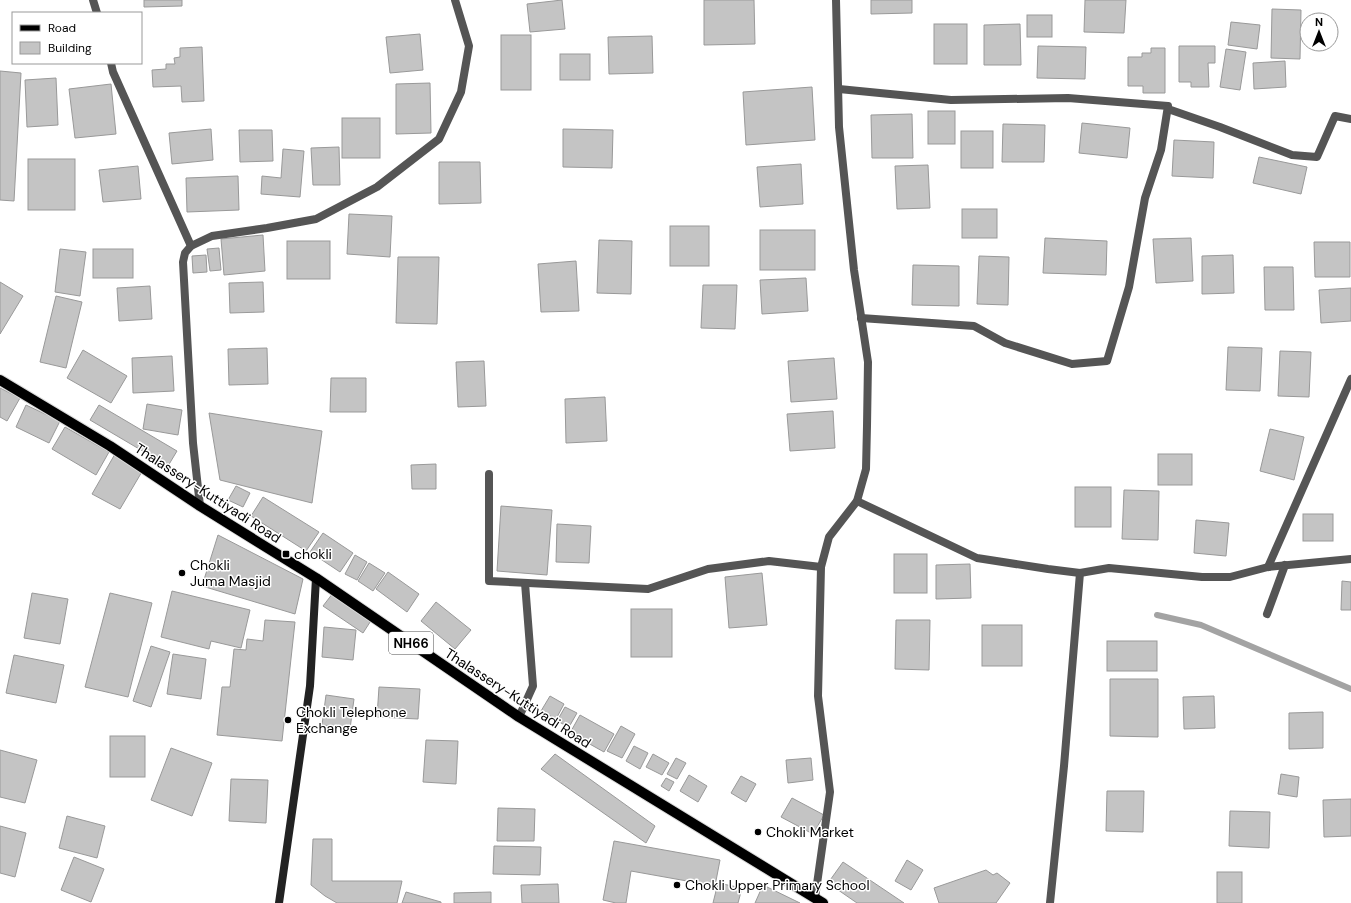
<svg xmlns="http://www.w3.org/2000/svg" width="1351" height="903" font-family="'DM Sans',sans-serif">
  <style>
    .lines { fill: none; stroke-linecap: round; stroke-linejoin: round }
    .stream { stroke: #a3a3a3; stroke-width: 6 }
    .building { fill: #c4c4c4; stroke: #999 }
    .primary-casing { stroke: #dbdbdb; stroke-width: 12 }
    .street { stroke: #555; stroke-width: 8 }
    .secondary { stroke: #222; stroke-width: 8 }
    .primary { stroke: #000; stroke-width: 10 }
    .poi-dot { fill: #000; stroke: #fff; stroke-width: 1.5 }
    .labels { text-anchor: middle; stroke-width: 3; stroke-linejoin: round; paint-order: stroke }
    .shield { fill: #fff; stroke: #4c4c4c; stroke-width: 1 }
    .shield-label { font-size: 13px; font-weight: bold; fill: #000 }
    .street-label { font-size: 14px; fill: #000; stroke: #fff }
    .poi-label { font-size: 14px; fill: #000; stroke: #fff; text-anchor: start }
  </style>
  <rect width="100%" height="100%" fill="#fff"/>
  <g class="lines">
    <path class="stream" d="M1157 615 1201 625 1351 689"/>
  </g>
  <g class="building">
    <path d="M144 0H182V6L144 7Z"/>
    <path d="M562 0 565 29 530 32 527 4Z"/>
    <path d="M704 0H754L755 44 704 45Z"/>
    <path d="M871 0H912V13L871 14Z"/>
    <path d="M1085 0H1126L1124 33 1084 32Z"/>
    <path d="M1272 9 1301 10 1300 59 1271 58Z"/>
    <rect x="1027" y="15" width="25" height="22"/>
    <path d="M1231 22 1260 25 1257 49 1228 45Z"/>
    <rect x="934" y="24" width="33" height="40"/>
    <path d="M1020 24 1021 65H984V25Z"/>
    <path d="M420 34 423 70 390 73 386 37Z"/>
    <rect x="501" y="35" width="30" height="55"/>
    <path d="M652 36 653 73 609 74 608 37Z"/>
    <path d="M1038 46 1086 47 1085 79 1037 78Z"/>
    <path d="M1179 46H1215V63H1208L1209 87H1191V82H1179Z"/>
    <path d="M202 47 204 101 182 102 181 86 153 87 152 70 166 69V64H175L174 58 180 57V48Z"/>
    <path d="M1151 48H1165V93H1143V86H1128V57H1142V53H1151Z"/>
    <path d="M1226 49 1246 52 1240 90 1220 87Z"/>
    <rect x="560" y="54" width="30" height="26"/>
    <path d="M1285 61 1286 87 1254 89 1253 63Z"/>
    <path d="M0 71 21 73 14 201 0 200Z"/>
    <path d="M56 78 58 125 27 127 25 80Z"/>
    <path d="M430 83 431 133 396 134V84Z"/>
    <path d="M111 84 116 134 75 138 69 89Z"/>
    <path d="M812 87 815 140 746 145 743 92Z"/>
    <rect x="928" y="111" width="27" height="33"/>
    <path d="M912 114 913 158H872L871 115Z"/>
    <rect x="342" y="118" width="38" height="40"/>
    <path d="M1082 123 1130 128 1127 158 1079 153Z"/>
    <path d="M1003 124 1045 125 1044 162H1002Z"/>
    <path d="M211 129 213 160 172 164 169 133Z"/>
    <path d="M563 129 613 130 612 168 563 167Z"/>
    <path d="M239 130H272L273 161 240 162Z"/>
    <rect x="961" y="131" width="32" height="37"/>
    <path d="M1174 140 1214 142 1213 178 1172 176Z"/>
    <path d="M339 147 340 185H313L311 148Z"/>
    <path d="M283 149 304 151 300 197 261 194 262 176 281 178Z"/>
    <path d="M1259 157 1307 167 1301 194 1253 183Z"/>
    <rect x="28" y="159" width="47" height="51"/>
    <path d="M439 162H480L481 203 439 204Z"/>
    <path d="M801 164 803 204 760 207 757 167Z"/>
    <path d="M928 165 930 208 897 209 895 166Z"/>
    <path d="M138 166 141 199 103 202 99 170Z"/>
    <path d="M238 176 239 210 187 212 186 178Z"/>
    <rect x="962" y="209" width="35" height="29"/>
    <path d="M349 214 392 216 390 257 347 254Z"/>
    <rect x="670" y="226" width="39" height="40"/>
    <rect x="760" y="230" width="55" height="40"/>
    <path d="M263 235 265 271 224 275 221 239Z"/>
    <path d="M1045 238 1107 241 1106 275 1043 273Z"/>
    <path d="M1191 238 1193 281 1156 283 1153 239Z"/>
    <path d="M599 240 632 241 631 294 597 293Z"/>
    <rect x="287" y="241" width="43" height="38"/>
    <path d="M1314 242H1350V277H1315Z"/>
    <path d="M219 248 221 270 210 271 207 249Z"/>
    <path d="M60 249 86 252 80 296 55 292Z"/>
    <rect x="93" y="249" width="40" height="29"/>
    <path d="M206 255 207 272 193 273 192 256Z"/>
    <path d="M1233 255 1234 293 1202 294V256Z"/>
    <path d="M979 256 1009 257 1008 305 977 304Z"/>
    <path d="M398 257H439L437 324 396 323Z"/>
    <path d="M576 261 579 311 541 312 538 264Z"/>
    <path d="M913 265 959 266V306L912 305Z"/>
    <path d="M1264 267H1293L1294 310H1265Z"/>
    <path d="M806 278 808 311 762 314 760 280Z"/>
    <path d="M0 282 23 296 0 334Z"/>
    <path d="M263 282 264 312 230 313 229 283Z"/>
    <path d="M703 285H737L735 329 701 328Z"/>
    <path d="M150 286 152 319 119 321 117 288Z"/>
    <path d="M1351 288V321L1321 323 1319 290Z"/>
    <path d="M56 296 82 302 66 368 40 362Z"/>
    <path d="M1228 347 1262 348 1260 391 1226 390Z"/>
    <path d="M267 348 268 384 229 385 228 349Z"/>
    <path d="M83 350 127 376 111 403 67 378Z"/>
    <path d="M1280 351 1311 352 1309 397 1278 396Z"/>
    <path d="M172 356 174 391 133 393 132 358Z"/>
    <path d="M834 358 837 399 791 402 788 361Z"/>
    <path d="M484 361 486 406 458 407 456 362Z"/>
    <path d="M331 378H366V412H330Z"/>
    <path d="M0 388 20 398 7 421 0 417Z"/>
    <path d="M605 397 607 441 566 443 565 399Z"/>
    <path d="M147 404 182 410 178 435 143 429Z"/>
    <path d="M26 405 60 421 49 443 16 427Z"/>
    <path d="M99 405 177 451 168 466 90 420Z"/>
    <path d="M833 411 835 448 790 451 787 414Z"/>
    <path d="M209 413 322 431 312 503 220 480Z"/>
    <path d="M65 427 109 452 96 475 52 449Z"/>
    <path d="M1270 429 1304 437 1294 480 1260 471Z"/>
    <path d="M115 454 143 470 120 509 92 494Z"/>
    <rect x="1158" y="454" width="34" height="31"/>
    <path d="M436 464V489H412L411 465Z"/>
    <path d="M236 486 250 493 243 507 228 500Z"/>
    <rect x="1075" y="487" width="36" height="40"/>
    <path d="M1124 490 1159 491 1158 540 1122 539Z"/>
    <path d="M263 497 319 532 306 551 251 516Z"/>
    <path d="M501 506 552 510 547 575 497 571Z"/>
    <rect x="1303" y="514" width="30" height="27"/>
    <path d="M1196 520 1229 523 1226 556 1194 553Z"/>
    <path d="M557 524 591 526 589 563 556 562Z"/>
    <path d="M323 533 353 553 340 572 310 552Z"/>
    <path d="M218 535 303 579 295 614 202 586Z"/>
    <rect x="894" y="554" width="33" height="39"/>
    <path d="M355 555 367 562 357 580 345 574Z"/>
    <path d="M369 563 385 573 373 591 358 581Z"/>
    <path d="M970 564 971 598 936 599V565Z"/>
    <path d="M388 572 419 594 407 612 376 589Z"/>
    <path d="M762 573 767 625 729 628 725 577Z"/>
    <path d="M1342 581 1351 582V610H1341Z"/>
    <path d="M172 591 250 610 241 648 211 641 209 649 161 637Z"/>
    <path d="M32 593 68 599 60 644 24 638Z"/>
    <path d="M110 593 152 603 128 697 85 687Z"/>
    <path d="M333 593 372 619 363 633 323 606Z"/>
    <path d="M436 602 471 630 455 649 421 621Z"/>
    <rect x="631" y="609" width="41" height="48"/>
    <path d="M265 620 295 622 282 741 217 735 222 687H230L234 649 246 650 247 639 263 641Z"/>
    <path d="M896 620H930L929 670 895 669Z"/>
    <rect x="982" y="625" width="40" height="41"/>
    <path d="M324 627 356 630 353 660 322 657Z"/>
    <rect x="1107" y="641" width="50" height="30"/>
    <path d="M151 646 170 652 151 707 133 701Z"/>
    <path d="M173 654 206 659 201 699 167 694Z"/>
    <path d="M14 655 64 665 56 703 6 693Z"/>
    <path d="M1110 679H1158V737L1110 736Z"/>
    <path d="M379 687 420 689 418 719 377 717Z"/>
    <path d="M326 695 354 699 350 729 322 725Z"/>
    <path d="M550 696 564 704 556 719 541 711Z"/>
    <path d="M1214 696 1215 728 1184 729 1183 697Z"/>
    <path d="M565 707 577 713 569 727 557 721Z"/>
    <path d="M1323 712V748L1289 749V713Z"/>
    <path d="M580 715 614 734 604 752 570 733Z"/>
    <path d="M621 726 635 734 622 758 607 751Z"/>
    <rect x="110" y="736" width="35" height="41"/>
    <path d="M426 740 458 741 456 784 423 782Z"/>
    <path d="M634 746 648 753 640 769 626 761Z"/>
    <path d="M171 748 212 763 192 816 151 800Z"/>
    <path d="M0 750 37 760 25 803 0 797Z"/>
    <path d="M555 754 655 826 646 843 541 769Z"/>
    <path d="M653 754 669 763 662 775 646 767Z"/>
    <path d="M676 758 686 763 677 779 667 774Z"/>
    <path d="M811 758 813 780 788 783 786 760Z"/>
    <path d="M1281 774 1299 777 1297 797 1278 794Z"/>
    <path d="M689 775 707 786 698 802 680 791Z"/>
    <path d="M741 776 756 784 746 802 731 793Z"/>
    <path d="M666 778 674 782 669 791 661 786Z"/>
    <path d="M231 779 268 780 266 823 229 821Z"/>
    <path d="M1107 791H1144L1143 832 1106 831Z"/>
    <path d="M792 798 824 815 813 834 781 817Z"/>
    <path d="M1351 799V836L1324 837 1323 800Z"/>
    <path d="M498 808 535 809 534 841H497Z"/>
    <path d="M1230 811 1270 812 1269 848 1229 846Z"/>
    <path d="M67 816 105 826 97 858 59 848Z"/>
    <path d="M0 826 26 833 15 877 0 873Z"/>
    <path d="M313 839H332V881H402L397 903H337L325 896 311 885Z"/>
    <path d="M614 841 720 860 715 886 631 871 626 903H616L603 900Z"/>
    <path d="M494 846 541 847 540 875 493 874Z"/>
    <path d="M74 857 104 869 91 902 61 890Z"/>
    <path d="M907 860 923 870 911 890 895 881Z"/>
    <path d="M843 862 904 903H857L828 883Z"/>
    <path d="M986 870 993 875 997 873 1010 883 996 903H939L934 888Z"/>
    <rect x="1217" y="872" width="25" height="31"/>
    <path d="M718 883 742 888 738 903H713Z"/>
    <path d="M558 884 559 903H522L521 885Z"/>
    <path d="M763 885 800 903H755Z"/>
    <path d="M406 892 441 902V903H402Z"/>
    <path d="M491 892V903H454V893Z"/>
  </g>
  <g class="lines">
    <g class="primary-casing">
      <path id="primary" d="M0 380 110 446 200 506 316 578 519 717 823 903"/>
    </g>
    <g class="street">
      <path d="M93 0 97 13"/>
      <path d="M111 63 113 72 191 246"/>
      <path d="M839 89 951 100 1068 98 1168 106 1161 150 1145 198 1129 287 1107 361 1072 364 1005 343 974 326 861 318"/>
      <path d="M1168 109 1220 127 1292 155 1317 157 1335 116 1351 119"/>
      <path d="M489 474V581L648 589 708 569 769 561 821 567"/>
      <path d="M857 501 977 558 1048 569 1080 573"/>
      <path d="M200 506 193 443 183 262 185 253 191 246 212 236 267 228 316 219 377 187 439 139 461 92 469 46 455 0"/>
      <path d="M1268 567 1351 379"/>
      <path d="M1267 614 1285 565"/>
      <path d="M519 717 533 686 525 583"/>
      <path d="M815 898 830 792 818 696 821 567 829 537 857 501 866 469 867 426 868 362 854 270 839 127 836 0"/>
      <path d="M1050 903 1064 766 1080 573 1109 568 1202 577H1230L1268 567 1351 559"/>
    </g>
    <path class="secondary" d="M279 903 310 686 316 578"/>
    <use href="#primary" class="primary"/>
  </g>
  <g class="poi-dot">
    <rect x="282" y="550" width="8" height="8" rx="2"/>
    <circle cx="182" cy="573" r="4"/>
    <circle cx="288" cy="720" r="4"/>
    <circle cx="758" cy="832" r="4"/>
    <circle cx="677" cy="885" r="4"/>
  </g>
  <g class="labels">
    <rect class="shield" x="389" y="632" width="44" height="22" rx="3"/>
    <g class="shield-label">
      <text x="411" y="648">NH66</text>
    </g>
    <g class="street-label">
      <text transform="translate(208 493) rotate(33)" y="5">Thalassery-Kuttiyadi Road</text>
      <text transform="translate(518 698) rotate(33)" y="5">Thalassery-Kuttiyadi Road</text>
    </g>
    <g class="poi-label">
      <text x="294" y="559">chokli</text>
      <text x="190" y="570">Chokli<tspan x="190" dy="16">Juma Masjid</tspan></text>
      <text x="296" y="717">Chokli Telephone<tspan x="296" dy="16">Exchange</tspan></text>
      <text x="766" y="837">Chokli Market</text>
      <text x="685" y="890">Chokli Upper Primary School</text>
    </g>
  </g>
  <rect x="12" y="12" width="130" height="52" fill="#ffffff" stroke="#999999"/>
  <rect x="20" y="25" width="20" height="6" fill="#000000" stroke="#999999"/>
  <text x="48" y="32" font-size="12" fill="#000000">Road</text>
  <rect x="20" y="42" width="20" height="12" fill="#c4c4c4" stroke="#999999"/>
  <text x="48" y="52" font-size="12" fill="#000000">Building</text>
  <g transform="translate(1319 32)"><circle r="19" fill="#ffffff" stroke="#999999"/>
  <path d="M0-3L7 15L0 10L-7 15Z" fill="#000000"/>
  <text y="-6" font-size="11" font-weight="bold" text-anchor="middle" fill="#000000">N</text>
  </g>
</svg>
